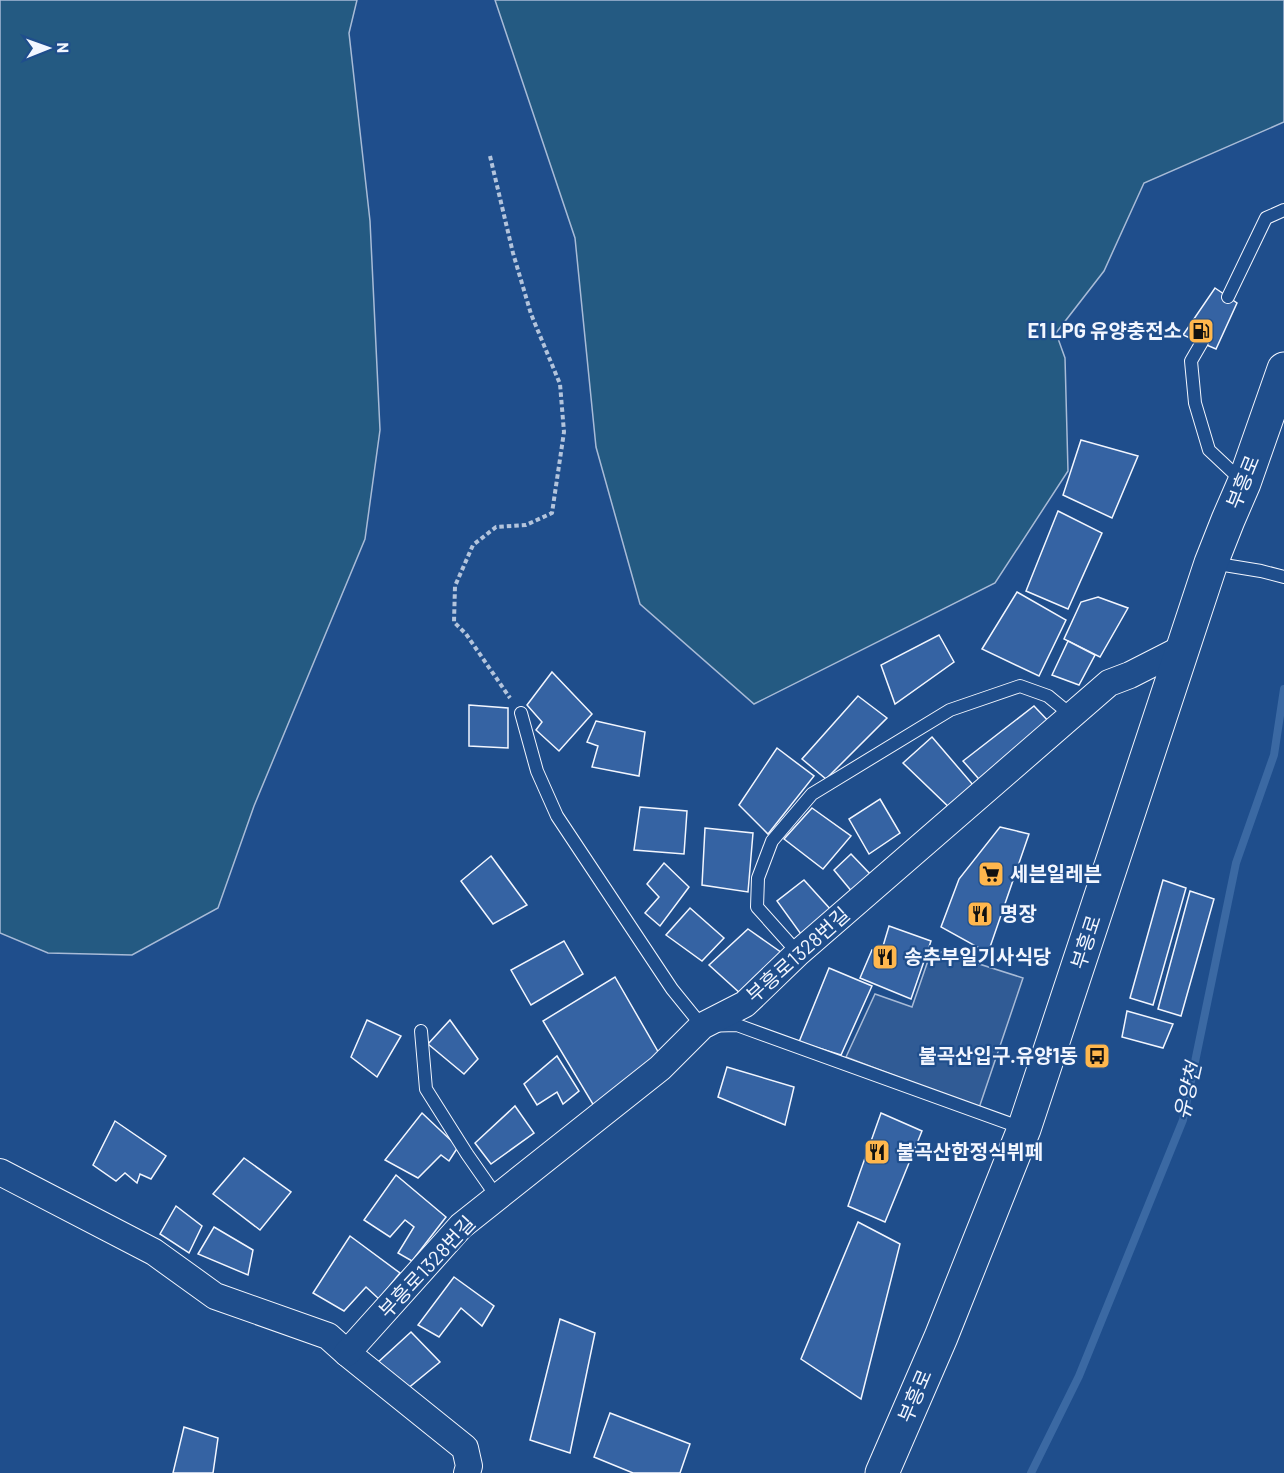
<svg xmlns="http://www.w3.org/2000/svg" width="1284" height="1473" font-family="Barlow,'Noto Sans KR',sans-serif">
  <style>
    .green { fill: #245a82; stroke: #a8bbd7; stroke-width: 1.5 }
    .parking { fill: #305b95; stroke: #a8bbd7; stroke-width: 1.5 }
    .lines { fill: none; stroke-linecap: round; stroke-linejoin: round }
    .stream { stroke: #3b69a3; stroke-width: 8 }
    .building { fill: #3563a3; stroke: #f2f6ff; stroke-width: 1.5 }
    .service-casing { stroke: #f2f6ff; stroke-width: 14 }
    .minor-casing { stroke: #f2f6ff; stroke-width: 28 }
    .secondary-casing { stroke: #f2f6ff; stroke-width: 35 }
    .path { stroke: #b3c4dc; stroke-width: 4; stroke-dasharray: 4.5 3; stroke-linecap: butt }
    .service { stroke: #1f4e8c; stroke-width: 12 }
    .minor { stroke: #1f4e8c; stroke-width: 26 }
    .secondary { stroke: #1f4e8c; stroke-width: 33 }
    .labels { text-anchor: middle; stroke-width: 4.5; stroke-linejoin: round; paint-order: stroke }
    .poi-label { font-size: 20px; font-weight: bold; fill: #f2f6ff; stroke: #1f4e8c; text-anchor: start }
    .street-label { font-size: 20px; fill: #f2f6ff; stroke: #1f4e8c }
    .water-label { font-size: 21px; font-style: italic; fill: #f2f6ff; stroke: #1f4e8c }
  </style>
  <rect width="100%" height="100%" fill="#1f4e8c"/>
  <g class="green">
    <path d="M0 0H357L349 33 370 221 380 430 365 539 254 806 218 908 132 955 48 953 0 933Z"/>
    <path d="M495 0H1284V122L1144 183 1104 271 1056 333 1065 358 1068 471 995 583 754 704 640 604 596 447 575 238Z"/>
  </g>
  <path class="parking" d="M932 949 1023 978 979 1108 846 1057 875 994 912 1007Z"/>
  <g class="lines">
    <path class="stream" d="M1031 1473 1079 1376 1183 1120 1236 863 1274 755 1284 689"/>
  </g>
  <g class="building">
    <path d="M1215 288 1237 303 1216 349 1183 335Z"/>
    <path d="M1081 440 1138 456 1112 518 1063 495Z"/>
    <path d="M1058 511 1102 533 1068 609 1026 591Z"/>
    <path d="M1017 592 1066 620 1039 676 982 649Z"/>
    <path d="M1098 597 1128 608 1100 657 1064 639 1081 602Z"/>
    <path d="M939 635 954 662 895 704 881 665Z"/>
    <path d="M1068 641 1095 655 1079 685 1052 675Z"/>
    <path d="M552 672 592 714 559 751 536 730 542 722 527 705Z"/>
    <path d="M858 696 887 718 826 779 802 759Z"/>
    <path d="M469 705 508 708V748L469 746Z"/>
    <path d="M1034 706 1052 725 985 786 963 761Z"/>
    <path d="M596 721 645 732 639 776 592 767 598 746 587 742Z"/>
    <path d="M932 737 980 793 954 812 903 763Z"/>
    <path d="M777 748 814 776 768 834 739 805Z"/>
    <path d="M880 799 900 833 869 854 849 819Z"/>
    <path d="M640 807 687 811 684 854 634 850Z"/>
    <path d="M812 808 851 836 823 869 784 839Z"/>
    <path d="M1000 827 1029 834 988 953 941 927 959 879Z"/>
    <path d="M705 828 753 833 748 892 702 885Z"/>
    <path d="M851 854 873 877 853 893 834 870Z"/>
    <path d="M491 856 527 905 493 924 461 881Z"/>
    <path d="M664 863 689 887 660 926 645 913 659 897 647 884Z"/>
    <path d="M804 880 832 911 803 937 777 901Z"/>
    <path d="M1163 880 1186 888 1153 1005 1130 998Z"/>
    <path d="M1190 891 1214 899 1181 1016 1158 1009Z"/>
    <path d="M690 908 724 938 702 961 666 935Z"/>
    <path d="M889 926 931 941 911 999 860 978 872 950 881 953Z"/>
    <path d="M748 929 785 955 741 994 709 965Z"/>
    <path d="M564 941 583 974 531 1005 511 970Z"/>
    <path d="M829 968 872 986 841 1055 799 1042Z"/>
    <path d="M615 977 660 1055 594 1106 543 1021Z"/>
    <path d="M1127 1011 1173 1024 1163 1048 1122 1037Z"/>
    <path d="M367 1020 401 1036 377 1077 351 1057Z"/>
    <path d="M450 1020 478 1059 464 1074 428 1044Z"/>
    <path d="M557 1056 579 1091 563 1104 557 1092 537 1105 524 1084Z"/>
    <path d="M727 1067 794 1087 785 1125 718 1097Z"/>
    <path d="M515 1106 534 1133 491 1164 475 1143Z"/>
    <path d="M422 1113 458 1147 449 1161 441 1155 418 1178 385 1160Z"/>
    <path d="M881 1113 922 1131 885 1222 848 1206Z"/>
    <path d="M115 1121 166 1156 151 1179 140 1174 137 1183 125 1173 116 1181 93 1165Z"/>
    <path d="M244 1158 291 1192 260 1230 213 1194Z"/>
    <path d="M396 1175 446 1217 412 1261 398 1253 414 1227 405 1220 390 1237 364 1220Z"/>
    <path d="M176 1206 202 1226 189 1253 160 1234Z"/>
    <path d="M858 1222 900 1244 861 1399 801 1359Z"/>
    <path d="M214 1227 253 1250 248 1275 198 1254Z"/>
    <path d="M350 1236 400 1273 379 1299 366 1287 344 1311 313 1293Z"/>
    <path d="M454 1277 494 1306 482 1326 461 1308 439 1337 418 1325Z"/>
    <path d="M560 1319 595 1333 570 1453 530 1440Z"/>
    <path d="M411 1332 440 1362 407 1389 375 1365Z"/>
    <path d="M610 1413 690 1444 680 1473H633L594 1457Z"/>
    <path d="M184 1427 218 1438 213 1473H173Z"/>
  </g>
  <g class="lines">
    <g class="service-casing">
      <g id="service">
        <path d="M1228 297 1266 218 1284 210"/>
        <path d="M1202 342 1191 361 1195 403 1209 450 1242 481"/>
        <path d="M1212 563 1261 571 1284 577"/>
        <path d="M521 713 537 771 557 816 672 989 702 1026 737 1025 1022 1128"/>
        <path d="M798 953 757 907 758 878 772 841 812 794 950 710 1020 686 1048 696 1071 715"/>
        <path d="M421 1031 426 1089 467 1154 497 1197"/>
      </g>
    </g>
    <g class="minor-casing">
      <g id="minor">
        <path d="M0 1172 154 1252 215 1296 328 1336 347 1353 465 1448 469 1466 467 1473"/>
        <path d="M347 1353 461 1226 660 1068 702 1026 745 1004 798 953 1109 683 1130 675 1183 648"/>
      </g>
    </g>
    <g class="secondary-casing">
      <path id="secondary" d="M882 1473 941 1337 1024 1129 1211 563 1228 520 1244 483 1284 369"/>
    </g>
    <path class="path" d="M490 156 513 253 531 314 560 384 564 432 552 513 526 525 496 527 473 545 455 586 454 622 466 634 510 698"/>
    <use href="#service" class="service"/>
    <use href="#minor" class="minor"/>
    <use href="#secondary" class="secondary"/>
  </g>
  <defs>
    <g id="fuel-square" transform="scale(1.35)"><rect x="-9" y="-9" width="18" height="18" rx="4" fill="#ffb74d" stroke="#1f4e8c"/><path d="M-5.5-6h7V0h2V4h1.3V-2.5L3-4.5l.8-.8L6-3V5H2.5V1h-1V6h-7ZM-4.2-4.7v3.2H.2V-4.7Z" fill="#111"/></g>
    <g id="supermarket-square" transform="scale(1.35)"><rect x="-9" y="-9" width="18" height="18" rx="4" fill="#ffb74d" stroke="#1f4e8c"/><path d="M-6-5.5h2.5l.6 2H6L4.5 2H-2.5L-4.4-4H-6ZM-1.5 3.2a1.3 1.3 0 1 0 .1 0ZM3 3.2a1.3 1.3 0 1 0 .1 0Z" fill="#111"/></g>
    <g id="restaurant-square" transform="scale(1.35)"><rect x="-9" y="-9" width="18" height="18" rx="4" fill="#ffb74d" stroke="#1f4e8c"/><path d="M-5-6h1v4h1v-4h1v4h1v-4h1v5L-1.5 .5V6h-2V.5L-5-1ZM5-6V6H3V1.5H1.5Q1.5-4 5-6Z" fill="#111"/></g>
    <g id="bus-square" transform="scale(1.35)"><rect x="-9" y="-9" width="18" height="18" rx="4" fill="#ffb74d" stroke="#1f4e8c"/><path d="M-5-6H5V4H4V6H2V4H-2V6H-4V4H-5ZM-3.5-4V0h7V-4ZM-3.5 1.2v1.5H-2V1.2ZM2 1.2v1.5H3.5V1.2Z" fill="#111"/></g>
  </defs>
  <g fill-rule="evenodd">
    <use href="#fuel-square" x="1201" y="331"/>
    <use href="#supermarket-square" x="991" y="874"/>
    <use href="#restaurant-square" x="980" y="914"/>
    <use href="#restaurant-square" x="885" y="957"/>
    <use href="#bus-square" x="1097" y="1056"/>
    <use href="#restaurant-square" x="877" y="1152"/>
  </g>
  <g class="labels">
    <g class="poi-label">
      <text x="1182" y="338" text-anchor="end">E1 LPG 유양충전소</text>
      <text x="1010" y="881">세븐일레븐</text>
      <text x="1000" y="921">명장</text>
      <text x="904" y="964">송추부일기사식당</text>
      <text x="1078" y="1063" text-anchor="end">불곡산입구.유양1동</text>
      <text x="896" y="1159">불곡산한정식뷔페</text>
    </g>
    <g class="street-label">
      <text transform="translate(1243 482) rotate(-68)" y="7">부흥로</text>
      <text transform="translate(1086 942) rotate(-72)" y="7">부흥로</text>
      <text transform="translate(798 955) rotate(-42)" y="7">부흥로1328번길</text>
      <text transform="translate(427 1267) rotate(-47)" y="7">부흥로1328번길</text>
      <text transform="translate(915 1396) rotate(-67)" y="7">부흥로</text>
    </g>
    <g class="water-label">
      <text transform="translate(1188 1091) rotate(-77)" y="7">유양천</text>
    </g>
  </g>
  <g transform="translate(48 48) rotate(89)" stroke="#1f4e8c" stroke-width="4.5" paint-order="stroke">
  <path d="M0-4.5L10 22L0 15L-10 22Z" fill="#f2f6ff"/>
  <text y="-9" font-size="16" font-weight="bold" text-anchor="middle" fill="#f2f6ff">N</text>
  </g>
</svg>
